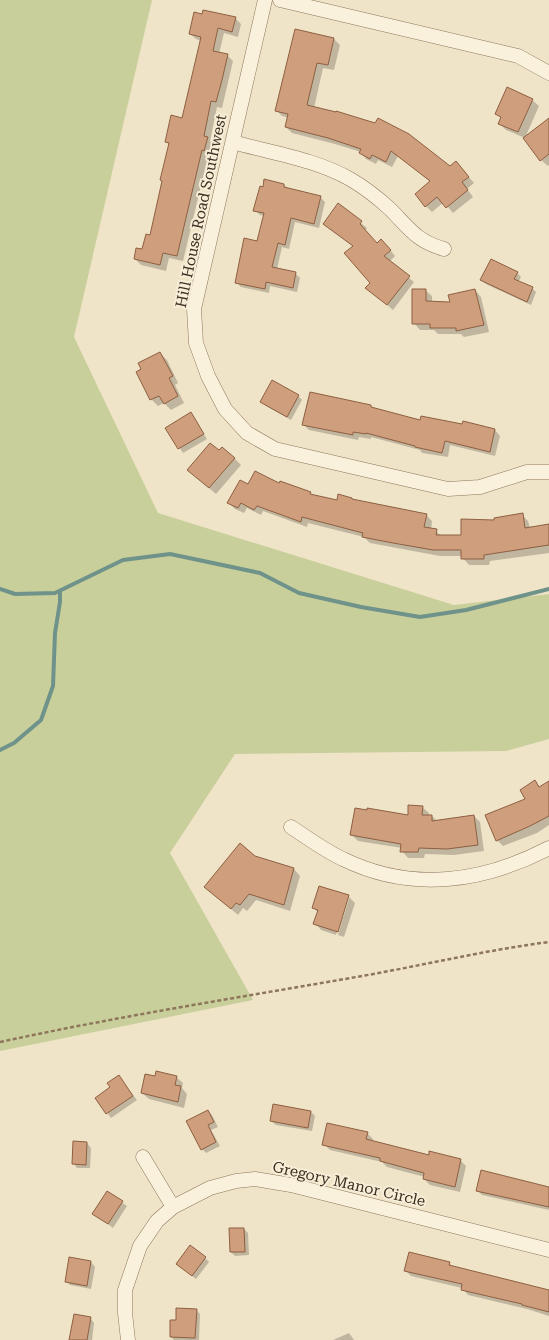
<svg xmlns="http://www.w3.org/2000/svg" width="549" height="1340" font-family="'Roboto Serif',serif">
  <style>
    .green { fill: #c9cf9b }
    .shadow { fill: #0003 }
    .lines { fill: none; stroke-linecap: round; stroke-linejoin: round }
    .stream { stroke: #6f938a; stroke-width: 4 }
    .building { fill: #cf9f7d; stroke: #8d5f41 }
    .street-casing { stroke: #8d765c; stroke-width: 15 }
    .path { stroke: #8d765c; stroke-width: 2.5; stroke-dasharray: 4 2.5; stroke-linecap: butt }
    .street { stroke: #faf1dc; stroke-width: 14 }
    .labels { text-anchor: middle; stroke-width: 4; stroke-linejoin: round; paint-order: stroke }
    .street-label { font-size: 15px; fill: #3d2e20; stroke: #f7eed8 }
  </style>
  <rect width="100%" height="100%" fill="#f0e4c8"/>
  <path class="green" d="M0 0H152L74 337 158 513 454 605 549 594V739L506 751 235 754 170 853 253 1000 0 1051Z"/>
  <g class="shadow">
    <path d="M235 18 241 24 238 37 224 33 219 54 227 55 233 61 222 108 217 107 210 141 213 144 210 156H208L183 261 169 258 166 271 141 265 135 259 143 251 151 237 163 182 161 180 169 144 166 141 183 119 201 41 196 39 190 34Z"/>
    <path d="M334 39 340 45 334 70 323 68 314 108 450 167 461 168 474 183 467 189 473 197 453 213 444 202 432 212 426 206 431 182 398 156 392 167 378 160 376 164 366 159 361 152 335 144 292 133 286 127 289 118 282 116 276 110Z"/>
    <path d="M532 100 539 106 525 138 506 130 500 124 502 119 497 114Z"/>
    <path d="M549 120V165L548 166 541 160Z"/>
    <path d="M284 185 288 189 320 197 325 202 319 228 295 222 289 249 282 247 277 269 296 274 300 278 297 292 270 286 269 293 241 287 237 283 258 243 265 216 260 215 255 210Z"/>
    <path d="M339 205 367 228 365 231 377 244 387 246 395 256 389 262 414 282 393 310 367 288 371 283 354 247 325 224Z"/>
    <path d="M517 273 521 277 518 283 532 288 536 292 531 305 486 284 481 280Z"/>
    <path d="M425 290 432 296V303H451L475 290 481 297 489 332 464 337 461 334H438L434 330H420L414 323Z"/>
    <path d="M160 353 167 360 178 383 175 385 184 403 171 410 164 403 158 406 151 399 137 372Z"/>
    <path d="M298 396 302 400 291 420 266 406 262 402Z"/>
    <path d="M370 406 374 410 421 422 495 430 500 436 495 456 450 445 448 457 422 453 420 450 371 437V439L359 437 358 440 309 430 304 425Z"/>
    <path d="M191 414 207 439 183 453 167 428Z"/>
    <path d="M219 452 234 458 241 465 216 494 195 476Z"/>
    <path d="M280 485 338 502 352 499 426 515 432 521 431 530 436 531 441 536H462L496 521 522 515 528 521 530 528 549 525V553L490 561 489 565H469L463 558V556H440L370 543 364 537 308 523 307 527 263 511 261 515 247 508 244 513 235 509 229 503 249 486Z"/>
    <path d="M535 782 540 787 549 783V825L537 833 503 846 497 840 527 799Z"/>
    <path d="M422 807 429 813V816H432L437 821 474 816 480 822 484 851 454 855 425 854 424 858H408L402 851V848L358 841 351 834 409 816Z"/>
    <path d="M254 857 294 869 300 876 290 911 256 900 247 911 243 908 238 915 206 887Z"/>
    <path d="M348 896 355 903 344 937 338 935 349 898H347L336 935 321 930 315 923 318 912 313 908Z"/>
    <path d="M119 1077 137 1100 111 1118 96 1098 112 1088Z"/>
    <path d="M155 1077H176L183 1083 182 1088 187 1094 184 1108 149 1099 142 1093Z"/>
    <path d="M274 1105 311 1112 315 1116 312 1131 276 1125 271 1121Z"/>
    <path d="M208 1111 212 1115 218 1127 211 1130 220 1146 206 1153 202 1149Z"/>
    <path d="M367 1133 373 1139 372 1142 430 1156 460 1160 466 1166 460 1192 430 1185 424 1179 425 1177 387 1167 382 1162 330 1150 324 1144Z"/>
    <path d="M87 1143 91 1148 90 1168H77L73 1163Z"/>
    <path d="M549 1188V1210L482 1195 478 1191Z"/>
    <path d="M108 1193 127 1206 113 1228 94 1214Z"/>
    <path d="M244 1229 248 1233 249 1255 235 1256 231 1252Z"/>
    <path d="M205 1258 209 1262 196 1279 177 1264Z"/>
    <path d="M70 1259 91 1262 95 1267 91 1289 70 1285 66 1281Z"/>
    <path d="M449 1263 454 1268 549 1291V1316L527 1309 468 1295 462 1288 411 1276 405 1270Z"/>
    <path d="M196 1310 200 1314 199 1340H174L171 1337 177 1321Z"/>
    <path d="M90 1318 94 1323 92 1340H71Z"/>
    <path d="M349 1333 354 1340H333Z"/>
  </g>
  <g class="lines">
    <g class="stream">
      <path d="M0 589 15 594 55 593 123 560 170 554 260 573 299 593 361 607 420 617 466 610 549 589"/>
      <path d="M0 750 14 743 41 720 53 686 55 633 60 602V592"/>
    </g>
  </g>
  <g class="building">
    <path d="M203 10 236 17 232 32 218 28 213 51 228 54 222 80 216 102 211 101 204 136 208 137 204 151 202 150 177 256 163 253 160 265 134 259 136 248 142 249 146 234 150 235 162 181 160 180 169 143 165 142 171 115 182 118 201 37 189 34 194 12 202 14Z"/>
    <path d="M295 29 334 38 328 65 317 63 307 105 336 112V111L375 123 378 118 409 134 450 166 456 161 469 177 462 182 468 190 446 208 437 197 425 207 415 194 430 181 391 151 386 162 372 155 370 159 359 153 361 149 328 138 285 127 288 114 275 111Z"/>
    <path d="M507 87 533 99 518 132 498 124 501 117 495 114Z"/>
    <path d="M549 118V154L540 161 523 138Z"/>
    <path d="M264 179 284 184V187L321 196 314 224 291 218 285 245 278 243 272 267 296 272 293 288 266 282 265 289 235 283 244 238 257 241 264 213 253 211 260 186 263 187Z"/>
    <path d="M338 203 362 221 360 224 377 243 381 239 391 250 384 256 410 276 387 305 365 288 370 283 344 253 353 246 323 224Z"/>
    <path d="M491 259 518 272 514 279 533 287 527 302 480 280Z"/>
    <path d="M412 289H426V301L450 302 448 295 475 289 484 325 456 331V328H430V324H412Z"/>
    <path d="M160 352 173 376 169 378 178 396 164 404 159 396 150 400 136 372 141 369 138 363Z"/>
    <path d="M272 380 299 395 287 417 260 402Z"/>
    <path d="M310 392 371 405V407L420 420 421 416 462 424 463 421 495 429 490 452 445 441 442 453 415 447V446L366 433V434L353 432V435L302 425Z"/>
    <path d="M191 412 204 434 178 449 165 428Z"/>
    <path d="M210 443 219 450 222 447 235 458 209 488 187 470Z"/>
    <path d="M255 471 279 483 280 481 311 492 310 494 337 500 338 494 352 498V499L427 514 424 527 437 529 436 535H461V519L494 520V518L523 513 525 528 549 524V545L484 555V559H461V550H433L393 543 362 537 363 533 302 517 301 522 257 506 254 510 241 503 238 508 227 503 240 480 248 484Z"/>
    <path d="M535 780 539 787 549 781V816L530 826 496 841 485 815 525 799 520 790Z"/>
    <path d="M408 805 423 806 422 815H432V821L474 815 478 845 447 849 419 848 418 852H400L401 844 350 835 355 808 367 810V808L408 815Z"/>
    <path d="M240 843 255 856 294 868 284 905 249 894 240 905 236 903 231 909 204 887Z"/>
    <path d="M319 886 349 895 338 932 313 924 318 910 312 908Z"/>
    <path d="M156 1071 177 1076 175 1085 181 1086 178 1102 141 1093 145 1074 155 1076Z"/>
    <path d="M119 1075 133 1096 106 1114 95 1098 110 1087 107 1083Z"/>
    <path d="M273 1104 311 1111 308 1128 270 1121Z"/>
    <path d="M208 1110 214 1122 208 1125 216 1142 201 1150 186 1121Z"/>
    <path d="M327 1123 368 1132 366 1139 429 1155V1151L461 1159 455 1187 423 1179 424 1173 380 1161V1158L322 1145Z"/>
    <path d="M73 1141 87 1142 86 1165 72 1164Z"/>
    <path d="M481 1170 549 1187V1207L476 1191Z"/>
    <path d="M107 1191 123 1201 108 1224 92 1214Z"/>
    <path d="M229 1228H244L245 1252H230Z"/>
    <path d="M190 1245 206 1257 192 1276 176 1264Z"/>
    <path d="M409 1252 450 1262 449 1265 549 1290V1312L522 1305V1304L461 1290 462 1284 404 1271Z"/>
    <path d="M69 1257 91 1261 87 1286 65 1282Z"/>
    <path d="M176 1308 197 1309 195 1338 170 1337V1320H176Z"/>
    <path d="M74 1314 91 1317 87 1340H69Z"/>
  </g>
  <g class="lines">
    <g class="street-casing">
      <g id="street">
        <path d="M265 0 194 309 196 343 208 376 225 409 247 433 275 449 448 489 480 487 527 472H549"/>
        <path d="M280 0 518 56 549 73"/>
        <path d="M233 142C271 153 315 159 350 179 364 187 378 198 390 209 409 228 416 241 444 249"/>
        <path d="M291 827C308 838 325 851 343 859 412 893 484 882 549 848"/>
        <path d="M143 1157 173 1207"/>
        <path d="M128 1340 125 1313V1290L140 1246 157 1221 173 1207 210 1188 236 1181 255 1179 291 1185 549 1250"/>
      </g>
    </g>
    <path class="path" d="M0 1042C120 1016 242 997 362 976 425 965 486 950 549 942"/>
    <use href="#street" class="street"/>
  </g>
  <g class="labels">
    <g class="street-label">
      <text transform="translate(201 211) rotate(-78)" y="5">Hill House Road Southwest</text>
      <text transform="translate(349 1184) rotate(13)" y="5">Gregory Manor Circle</text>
    </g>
  </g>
</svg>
